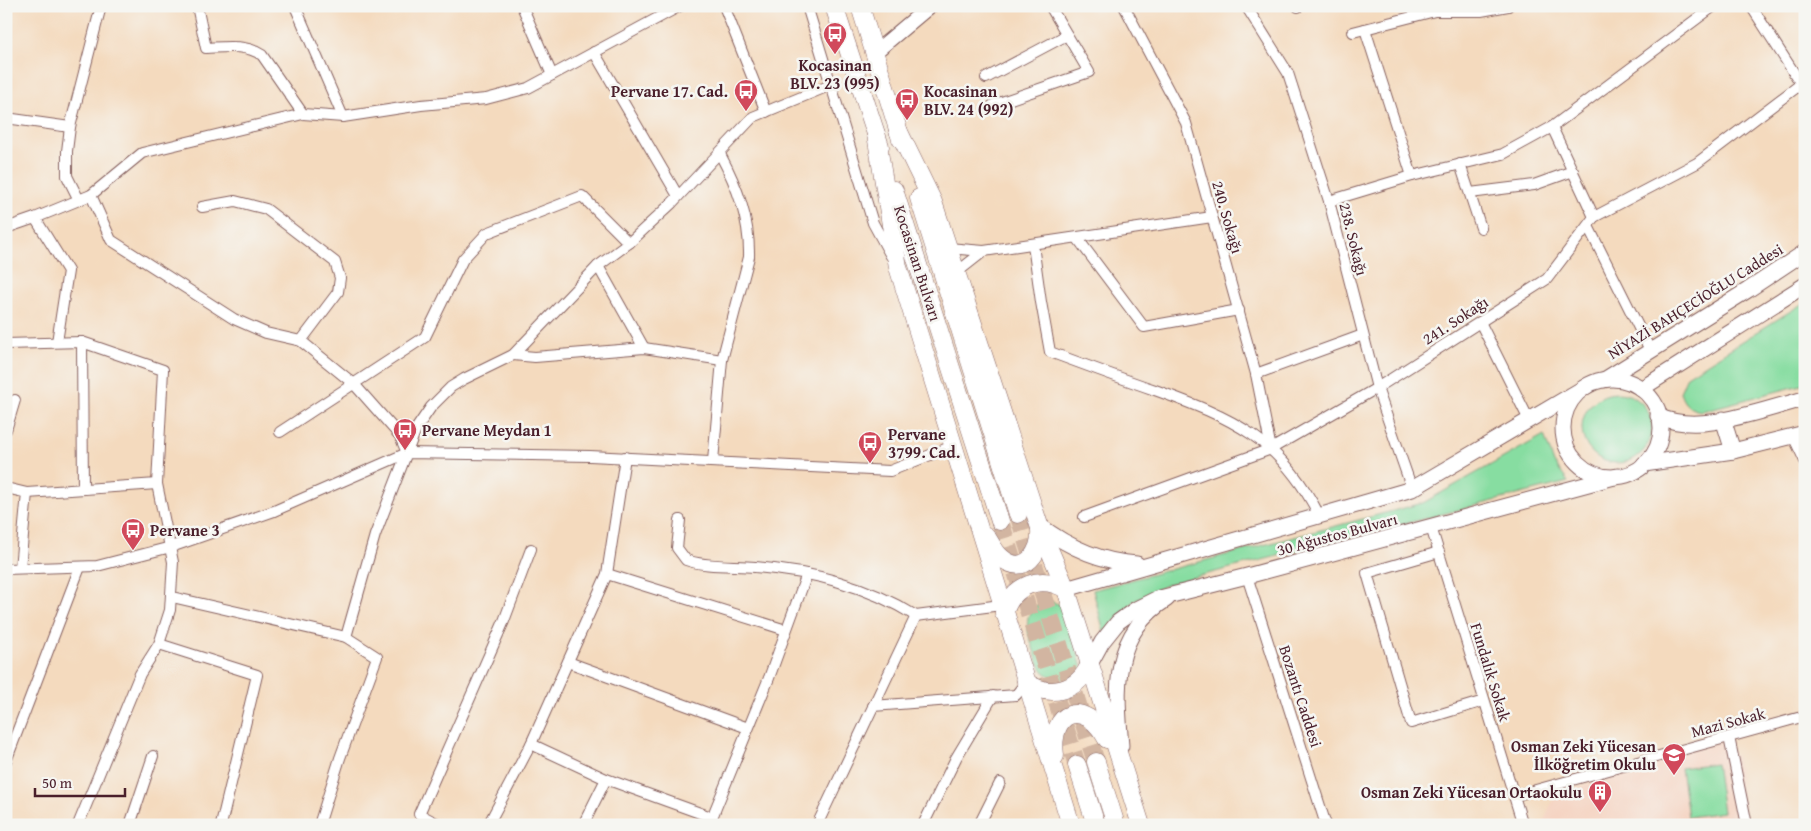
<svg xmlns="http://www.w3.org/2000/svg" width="1811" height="831" font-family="'Gentium Book Plus',serif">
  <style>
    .built { fill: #f5d3c1 }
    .green { fill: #87dda1; stroke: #687e66 }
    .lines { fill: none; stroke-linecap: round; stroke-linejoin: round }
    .highway-tunnel { stroke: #d2b5a1; stroke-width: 18; stroke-dasharray: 18 9; stroke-linecap: butt }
    .street-casing { stroke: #86605e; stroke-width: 12 }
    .secondary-casing { stroke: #86605e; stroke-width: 16 }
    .primary-casing { stroke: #86605e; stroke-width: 17 }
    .highway-casing { stroke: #86605e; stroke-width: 19 }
    .street { stroke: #fff; stroke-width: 10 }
    .secondary { stroke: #fff; stroke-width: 14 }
    .primary { stroke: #fff; stroke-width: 15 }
    .highway { stroke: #fff; stroke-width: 18 }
    .labels { text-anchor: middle; stroke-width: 5; stroke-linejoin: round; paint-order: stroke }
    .poi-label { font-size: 16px; font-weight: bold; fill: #4a1f2b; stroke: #f6f6f2; text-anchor: start }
    .street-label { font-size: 16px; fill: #4a1f2b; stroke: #f6f6f2 }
  </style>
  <rect width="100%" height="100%" fill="#f6f6f2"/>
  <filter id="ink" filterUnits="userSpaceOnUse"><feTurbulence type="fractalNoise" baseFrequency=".02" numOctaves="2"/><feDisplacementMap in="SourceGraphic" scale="10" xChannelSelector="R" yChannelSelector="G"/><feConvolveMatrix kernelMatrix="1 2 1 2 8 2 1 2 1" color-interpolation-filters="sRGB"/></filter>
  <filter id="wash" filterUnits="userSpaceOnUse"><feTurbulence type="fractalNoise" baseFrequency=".0096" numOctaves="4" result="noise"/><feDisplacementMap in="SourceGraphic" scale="20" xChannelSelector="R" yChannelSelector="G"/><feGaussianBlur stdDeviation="1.12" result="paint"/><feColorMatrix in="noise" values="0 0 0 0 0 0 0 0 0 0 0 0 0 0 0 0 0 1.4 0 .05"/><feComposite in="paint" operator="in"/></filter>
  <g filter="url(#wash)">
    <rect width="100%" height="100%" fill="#f4dabe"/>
    <path class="built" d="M1723 741 1736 757 1747 825H1546L1545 820 1549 808 1558 794 1693 746Z"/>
    <g class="green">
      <path d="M1805 302V384L1702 411C1690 410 1683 404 1680 392L1687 376Z"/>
      <circle cx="1617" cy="428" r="35"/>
      <path d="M1544 435 1554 463 1568 482 1168 584 1134 601 1104 632 1093 590 1423 503Z"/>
      <path d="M1049 601 1065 606 1082 668C1076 672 1070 679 1062 679 1056 679 1049 676 1044 672 1039 667 1037 658 1034 651 1027 630 1019 607 1049 601Z"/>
      <path d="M1716 763 1723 812 1688 817 1681 768Z"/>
    </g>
  </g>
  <g filter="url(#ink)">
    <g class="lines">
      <g class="highway-tunnel">
        <path d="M1018 514 1096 762"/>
        <path d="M1000 521 1077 765"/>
      </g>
      <g class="street-casing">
        <g id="street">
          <path d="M197 6 206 48C226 47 245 44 262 55L303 114 343 117 421 105 486 99 528 88 680 6"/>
          <path d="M295 6 343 117"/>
          <path d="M522 6 552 75"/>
          <path d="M724 6 766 112"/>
          <path d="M807 6 873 223 891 256"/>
          <path d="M1124 6 1186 123 1256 374 1271 449"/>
          <path d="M1246 6 1288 73 1329 201 1377 388 1412 489"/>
          <path d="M1298 6V7"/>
          <path d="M1434 6 1435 11H1481L1508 6"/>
          <path d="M1751 6 1805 90"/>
          <path d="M1365 29 1412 176"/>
          <path d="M1353 32 1435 11"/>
          <path d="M594 52 678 196"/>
          <path d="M986 78 1067 35"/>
          <path d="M993 105 1089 72 1050 6"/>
          <path d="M6 118 70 127"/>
          <path d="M1552 127 1594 217"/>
          <path d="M1460 164 1481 228"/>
          <path d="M1470 193 1534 185 1573 171"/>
          <path d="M91 195 111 240 234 319 266 333 301 341 354 384 400 436 407 453"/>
          <path d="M79 200 67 176V151L70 127 101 6"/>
          <path d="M1329 201 1412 176 1503 154 1552 127 1714 6"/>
          <path d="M202 207 235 201 266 209 335 262 340 278 338 292 301 341"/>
          <path d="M35 218 68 271 57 342"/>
          <path d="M1588 226 1650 350"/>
          <path d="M6 228 35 218 91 195 142 153 303 114"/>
          <path d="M1078 239 1144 327 1239 310"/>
          <path d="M1033 245 1041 302 1050 352C1085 365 1120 378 1155 390 1232 418 1280 438 1319 515"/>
          <path d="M948 248 984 251 1212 217"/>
          <path d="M598 266 644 348"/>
          <path d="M956 273 984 251"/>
          <path d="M1480 322 1529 420"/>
          <path d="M82 342 83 489"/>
          <path d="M6 344 82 342 163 370 157 484 173 562 170 610 159 644 140 674 78 825"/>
          <path d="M513 355 535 357 644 348 722 360"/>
          <path d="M1256 374 1363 335"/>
          <path d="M6 430 15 400"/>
          <path d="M280 432 425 337 463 259 487 233 582 196 629 243"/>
          <path d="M1793 436 1805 461"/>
          <path d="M713 461 722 360 749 257C750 219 737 186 720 154"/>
          <path d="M6 488 27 493 157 484"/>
          <path d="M1084 517 1271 449 1377 388 1547 279 1594 217 1697 163 1801 84"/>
          <path d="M680 520 677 548 686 560C704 567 735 565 755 567 813 572 866 585 916 616"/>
          <path d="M1431 527 1523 825"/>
          <path d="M1439 552 1367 573 1411 723 1484 701"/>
          <path d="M20 568 27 493"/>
          <path d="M6 569 97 566 171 547 274 511 407 453 590 456 890 471 953 446"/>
          <path d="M607 574 786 630"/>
          <path d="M1247 576 1326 825"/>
          <path d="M172 597 346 637 377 657 340 758 319 825"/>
          <path d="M346 637 375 535 416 429 431 407 451 387 464 379 513 355 598 266 629 243 672 203 753 117 831 85"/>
          <path d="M159 644 257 675 221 825"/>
          <path d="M568 662 748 728"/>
          <path d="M873 706 1016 695 1026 682"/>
          <path d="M1729 737 1747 825"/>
          <path d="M531 744 606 779 711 817"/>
          <path d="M6 761 80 567"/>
          <path d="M1514 796 1805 716"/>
          <path d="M130 825 153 756"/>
          <path d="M440 825 419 814 504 621 531 549"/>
          <path d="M488 825 531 744 607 574 625 457"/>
          <path d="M583 825 606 779"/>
          <path d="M709 825 769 678 807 574"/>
          <path d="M817 825 916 616 1001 605"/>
          <path d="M923 825 956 758 993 696"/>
          <path d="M979 825 1000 783"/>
        </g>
      </g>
      <g class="secondary-casing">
        <path id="secondary" d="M874 53 930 6"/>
      </g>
      <g class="primary-casing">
        <g id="primary">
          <circle cx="1612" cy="428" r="49"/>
          <path d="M1604 380 1748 290 1805 252"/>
          <path d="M1641 389 1805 285"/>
          <path d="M1658 416C1699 436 1762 409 1805 399"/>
          <path d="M1723 419 1733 451"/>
          <path d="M1644 464 1733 451 1805 433"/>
          <path d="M1039 525C1068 547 1101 562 1137 564"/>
          <path d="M1066 589 1412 489 1587 386"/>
          <path d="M1090 664 1102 642 1118 622 1136 609 1156 599 1247 576 1618 476"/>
          <path d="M1121 746C1116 689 1111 634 1167 599"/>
        </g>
      </g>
      <g class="highway-casing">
        <g id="highway">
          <path d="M834 6 880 146"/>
          <path d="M860 6 901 139"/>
          <path d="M898 130 933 202 1039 525 1066 589 1141 825"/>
          <path d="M876 134 898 267 1071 825"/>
          <path d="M894 190 1000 521"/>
          <path d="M919 198 1018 514"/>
          <path d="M986 536C991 543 995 553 1002 558 1024 577 1042 552 1040 530"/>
          <path d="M1004 613C1013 585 1040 574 1066 589"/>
          <path d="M1026 682C1050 699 1078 691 1090 664"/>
          <path d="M1055 756C1049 710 1084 698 1107 739"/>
          <path d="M1096 762 1116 825"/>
          <path d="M1077 765 1096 825"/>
        </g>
      </g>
      <use href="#street" class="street"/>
      <use href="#secondary" class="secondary"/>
      <use href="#primary" class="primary"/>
      <use href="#highway" class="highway"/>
    </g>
  </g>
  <defs>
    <g id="bus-pin" transform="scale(1.25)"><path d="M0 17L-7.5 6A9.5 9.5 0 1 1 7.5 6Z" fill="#d1495b" stroke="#f6f6f2"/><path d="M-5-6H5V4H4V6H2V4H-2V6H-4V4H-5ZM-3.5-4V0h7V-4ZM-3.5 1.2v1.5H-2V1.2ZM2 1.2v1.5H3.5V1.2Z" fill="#fff"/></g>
    <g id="school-pin" transform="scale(1.25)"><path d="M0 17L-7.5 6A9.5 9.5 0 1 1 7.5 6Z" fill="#d1495b" stroke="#f6f6f2"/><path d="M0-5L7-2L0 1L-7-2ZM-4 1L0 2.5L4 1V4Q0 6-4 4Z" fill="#fff"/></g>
    <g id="building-pin" transform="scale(1.25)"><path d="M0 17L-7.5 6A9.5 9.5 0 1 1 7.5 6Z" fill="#d1495b" stroke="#f6f6f2"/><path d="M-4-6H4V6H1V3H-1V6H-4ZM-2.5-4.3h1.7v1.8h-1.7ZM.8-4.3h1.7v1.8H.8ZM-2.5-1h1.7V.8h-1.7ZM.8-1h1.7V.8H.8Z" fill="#fff"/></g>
  </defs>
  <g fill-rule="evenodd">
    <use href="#bus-pin" x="835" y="34"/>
    <use href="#bus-pin" x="746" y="91"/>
    <use href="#bus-pin" x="907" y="100"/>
    <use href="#bus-pin" x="405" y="430"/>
    <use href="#bus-pin" x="870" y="443"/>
    <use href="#bus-pin" x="133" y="530"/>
    <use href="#school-pin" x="1674" y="755"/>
    <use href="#building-pin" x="1600" y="792"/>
  </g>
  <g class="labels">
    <g class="poi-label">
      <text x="835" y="71" text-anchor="middle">Kocasinan<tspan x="835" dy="18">BLV. 23 (995)</tspan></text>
      <text x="728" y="97" text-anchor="end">Pervane 17. Cad.</text>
      <text x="924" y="97">Kocasinan<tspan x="924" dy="18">BLV. 24 (992)</tspan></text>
      <text x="422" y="436">Pervane Meydan 1</text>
      <text x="888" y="440">Pervane<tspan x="888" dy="18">3799. Cad.</tspan></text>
      <text x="150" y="536">Pervane 3</text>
      <text x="1656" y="752" text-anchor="end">Osman Zeki Yücesan<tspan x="1656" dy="18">İlköğretim Okulu</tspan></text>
      <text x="1582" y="798" text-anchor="end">Osman Zeki Yücesan Ortaokulu</text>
    </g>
    <g class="street-label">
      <text transform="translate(1228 217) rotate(74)" y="6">240. Sokağı</text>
      <text transform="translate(1354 239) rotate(76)" y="6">238. Sokağı</text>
      <text transform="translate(918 263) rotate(72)" y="6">Kocasinan Bulvarı</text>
      <text transform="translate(1695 301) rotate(-32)" y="6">NİYAZİ BAHÇECİOĞLU Caddesi</text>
      <text transform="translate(1455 320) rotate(-33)" y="6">241. Sokağı</text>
      <text transform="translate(1337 534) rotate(-15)" y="6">30 Ağustos Bulvarı</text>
      <text transform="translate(1491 672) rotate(73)" y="6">Fundalık Sokak</text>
      <text transform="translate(1301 696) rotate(72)" y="6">Bozantı Caddesi</text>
      <text transform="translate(1728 722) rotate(-15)" y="6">Mazi Sokak</text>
    </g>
  </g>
  <rect width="1811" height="831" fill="none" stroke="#f6f6f2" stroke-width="25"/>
  <path d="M35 788v8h90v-8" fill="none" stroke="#4a1f2b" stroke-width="2.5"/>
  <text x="42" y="788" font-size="15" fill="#4a1f2b" stroke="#f6f6f2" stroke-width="4" paint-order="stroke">50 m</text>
</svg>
